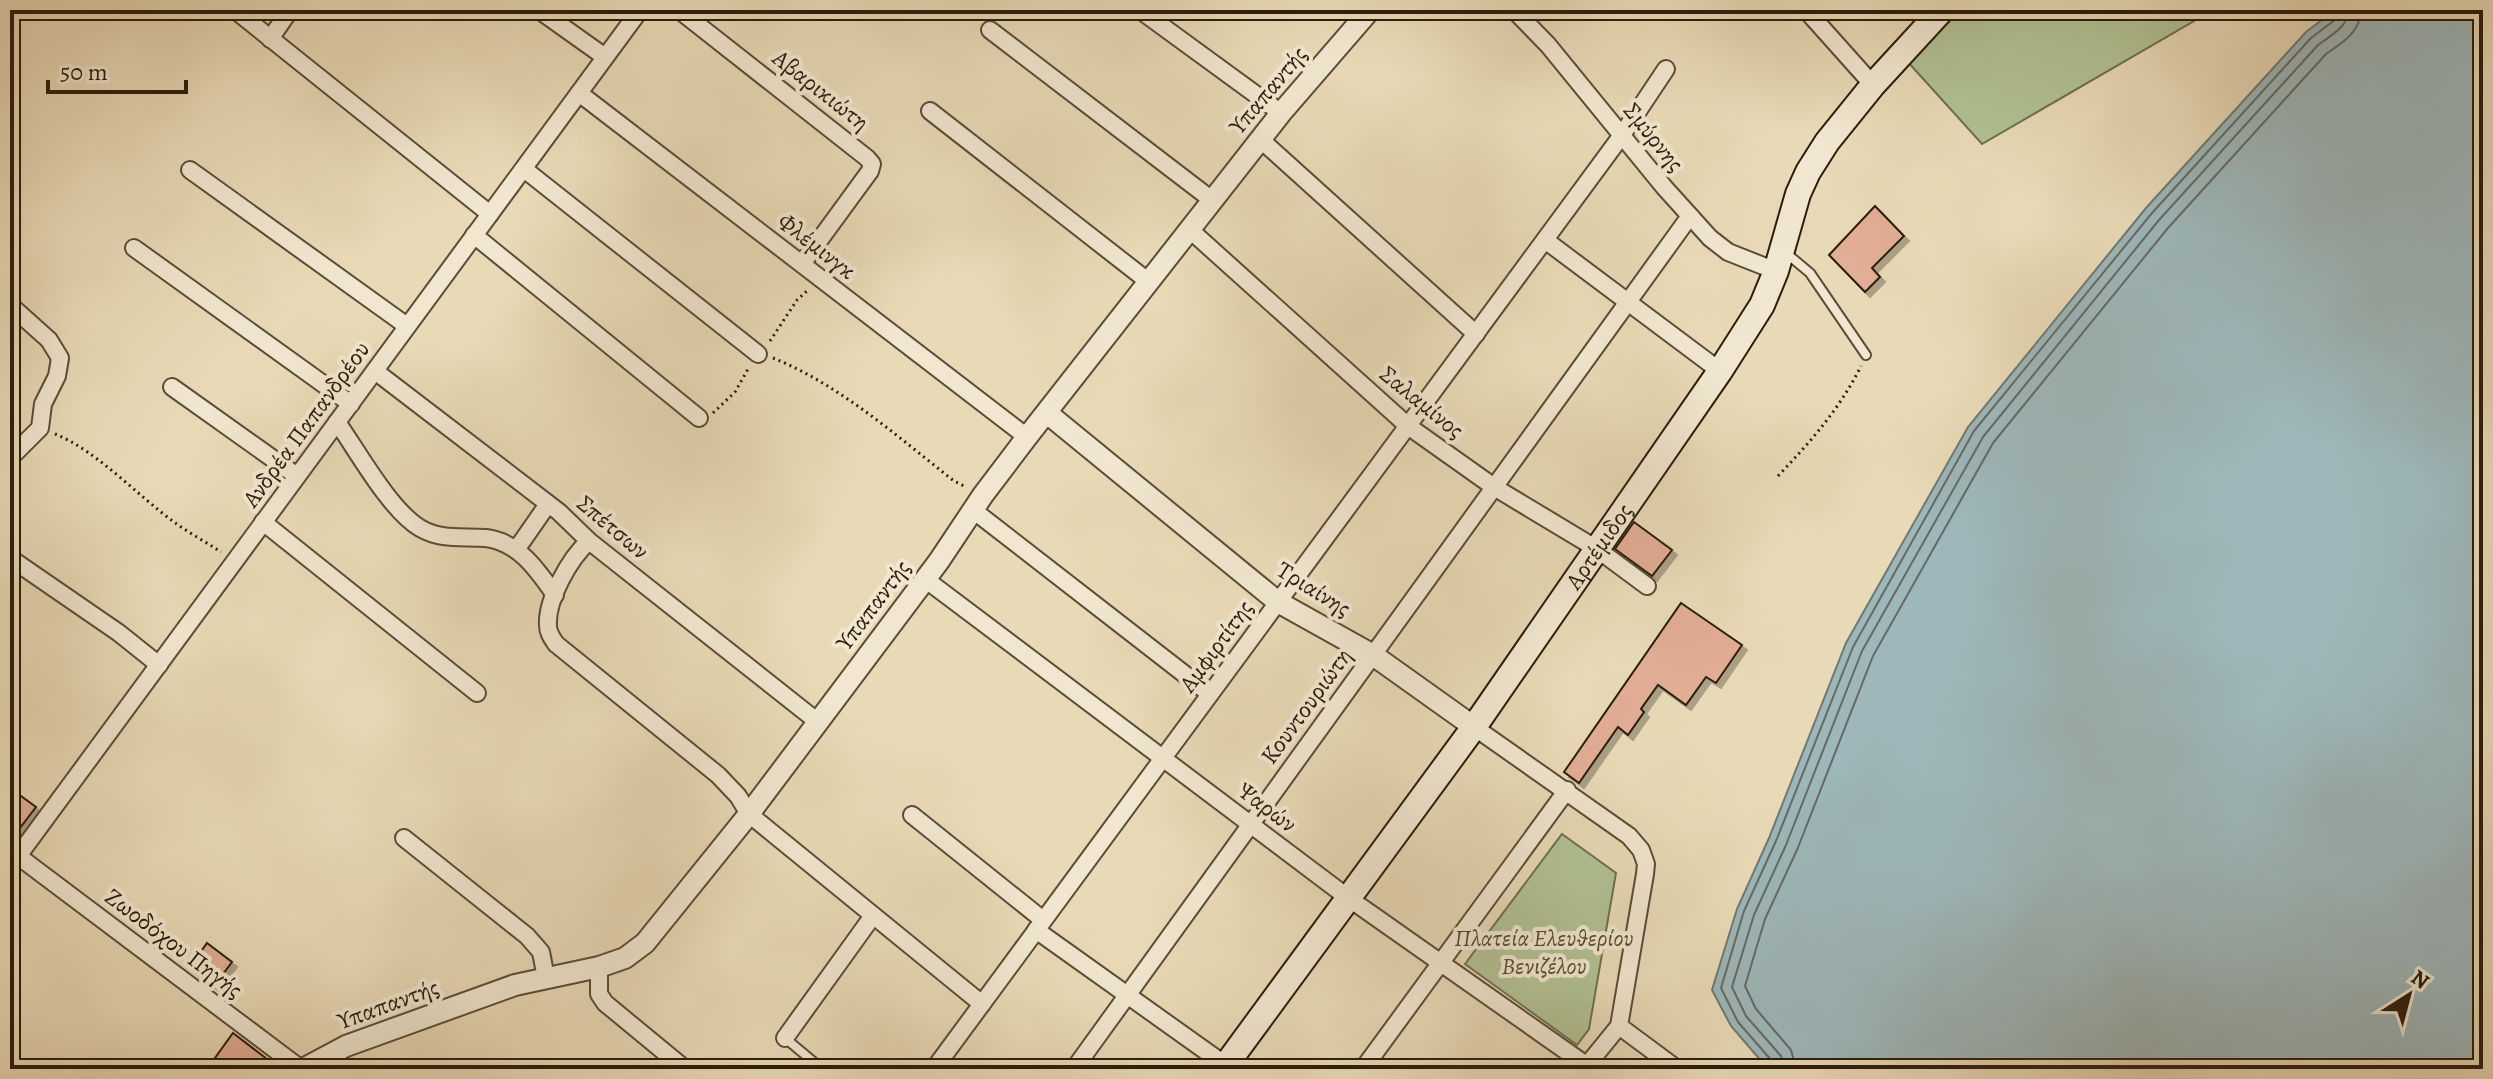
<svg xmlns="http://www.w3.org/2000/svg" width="2493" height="1079" font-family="Alegreya,serif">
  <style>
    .green { fill: #b1c193; stroke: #6e6f50; stroke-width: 2 }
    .water { fill: #9db7ba; stroke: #6f7975; stroke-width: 2 }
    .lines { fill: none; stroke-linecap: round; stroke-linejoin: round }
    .shore { stroke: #646a64; stroke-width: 2 }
    .building { fill: #e2ae96; stroke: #2b1d0d; stroke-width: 2; filter: url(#shadow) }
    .service-casing { stroke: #5a4c38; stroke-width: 12 }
    .minor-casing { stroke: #5a4c38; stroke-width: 20 }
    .tertiary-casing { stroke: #5a4c38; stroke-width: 24 }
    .secondary-casing { stroke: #2b1d0d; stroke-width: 28 }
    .path { stroke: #2b1d0d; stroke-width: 3; stroke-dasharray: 2 4; stroke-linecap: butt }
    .service { stroke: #f1e7d0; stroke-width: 8 }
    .minor { stroke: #f1e7d0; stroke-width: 16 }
    .tertiary { stroke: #f1e7d0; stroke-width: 20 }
    .secondary { stroke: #f1e7d0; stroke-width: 24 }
    .labels { text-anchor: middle; stroke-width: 8; stroke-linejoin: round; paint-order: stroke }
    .street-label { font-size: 24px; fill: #2b1d0d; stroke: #f1e7d0 }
    .park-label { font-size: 24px; font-style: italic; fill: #534e35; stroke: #f1e7d0 }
  </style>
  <defs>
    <filter id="shadow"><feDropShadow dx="5" dy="5" stdDeviation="0" flood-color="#0004"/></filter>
  </defs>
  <rect width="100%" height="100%" fill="#e9dab7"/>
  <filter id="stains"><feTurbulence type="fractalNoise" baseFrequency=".0025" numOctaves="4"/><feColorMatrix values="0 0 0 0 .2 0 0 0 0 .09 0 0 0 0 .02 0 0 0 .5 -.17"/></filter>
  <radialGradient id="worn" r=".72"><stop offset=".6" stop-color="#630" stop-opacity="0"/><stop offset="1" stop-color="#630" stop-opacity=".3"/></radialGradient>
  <g class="green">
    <path d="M1959 10H2213L1982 144 1907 61Z"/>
    <path d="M1562 834 1616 873 1589 1029 1577 1045 1465 964Z"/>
  </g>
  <path class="water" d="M2335 10H2483V1069H1768L1731 1026 1712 990 1737 909 1769 838 1846 643 1968 427 2146 208 2306 32Z"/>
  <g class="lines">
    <g class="shore">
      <path d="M1774 1069 1772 1061 1738 1022 1721 988 1744 911 1776 841 1853 647 1974 431 2152 213 2311 38 2336 19 2339 10"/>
      <path d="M1784 1069 1781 1056 1746 1016 1732 987 1754 915 1786 845 1862 651 1983 437 2159 220 2318 45C2331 35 2347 28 2349 10"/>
      <path d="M1796 1069 1791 1050 1756 1009 1745 986 1765 919 1797 850 1873 656 1993 443 2168 228 2326 54C2343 42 2360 33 2361 10"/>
    </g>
  </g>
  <g class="building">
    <path d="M1875 206 1904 236 1872 268 1880 277 1865 292 1829 255Z"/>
    <path d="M1634 522 1672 550 1652 576 1615 549Z"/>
    <path d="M1681 603 1742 645 1716 683 1706 677 1686 705 1658 685 1641 709 1644 712 1628 735 1618 727 1579 783 1564 772Z"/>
    <path d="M10 788 36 807 10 841Z"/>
    <path d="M207 943 232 962 214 986 190 967Z"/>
    <path d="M233 1033 280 1069H207Z"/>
  </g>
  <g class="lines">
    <g class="service-casing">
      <g id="service">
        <path d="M1786 253 1810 273 1866 355"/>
        <path d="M785 1038 822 1069"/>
      </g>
    </g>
    <g class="minor-casing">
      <g id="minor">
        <path d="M235 10 490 214"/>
        <path d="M539 10 605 57"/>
        <path d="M679 10 867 158 872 164 870 171 802 264"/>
        <path d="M1140 10 1281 113"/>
        <path d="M1514 10 1548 45 1664 187 1710 238 1728 252 1776 271"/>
        <path d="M1806 10 1873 85"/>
        <path d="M990 30 1212 200"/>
        <path d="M270 39 290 10"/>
        <path d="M579 93 1027 437"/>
        <path d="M930 111 1149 282"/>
        <path d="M1260 139 1476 334"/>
        <path d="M524 169 758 354"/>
        <path d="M190 170 407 326"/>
        <path d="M1189 229 1408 426 1494 487 1597 549 1647 586"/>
        <path d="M474 235 699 418"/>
        <path d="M1545 240 1720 371"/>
        <path d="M134 248 351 404"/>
        <path d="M10 305 49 340 60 358 57 376 43 404 40 428 10 458"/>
        <path d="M375 371 559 512 589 541 818 722"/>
        <path d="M172 387 297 476"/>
        <path d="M337 422C358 452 390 510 420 528 442 541 463 536 486 538 519 542 538 571 555 595"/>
        <path d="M973 510 1210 694"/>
        <path d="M263 522 477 693"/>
        <path d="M589 541C570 558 546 600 548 626 548 633 552 638 556 644L718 775 738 796 749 814 982 1004"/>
        <path d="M516 550 548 504"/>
        <path d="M10 558 119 633 159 665"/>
        <path d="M925 579 1347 897 1586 1065"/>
        <path d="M1474 727 1629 836 1641 850 1646 864 1645 874 1619 1026 1677 1069"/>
        <path d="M912 815 1043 920"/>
        <path d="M404 838 527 936 541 952 546 978"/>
        <path d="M18 856 301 1069"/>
        <path d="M10 867 640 10"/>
        <path d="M1036 930 1231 1069"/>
        <path d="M599 967V994L605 1003 685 1069"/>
        <path d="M785 1038 872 917"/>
        <path d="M934 1069 1622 135 1666 69"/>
        <path d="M1074 1069 1690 216"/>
        <path d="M1363 1069 1567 790"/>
        <path d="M1584 1069 1619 1026"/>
      </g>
    </g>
    <g class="tertiary-casing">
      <g id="tertiary">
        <path d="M1047 413 1278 602 1373 655 1474 727"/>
        <path d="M303 1069 346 1046 515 985 599 967 625 958 645 943 749 814 939 561 983 495 1027 437 1281 113 1370 10"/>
      </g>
    </g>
    <g class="secondary-casing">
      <g id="secondary">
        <path id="s1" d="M1223 1069 1474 727 1720 371 1762 305 1776 271 1798 194 1808 172 1827 142 1873 85 1942 10"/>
      </g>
    </g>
    <g class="path">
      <path d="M770 341 797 300 808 290"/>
      <path d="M773 358C840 385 898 437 954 481L966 487"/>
      <path d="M713 413 735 392 748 369"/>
      <path d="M55 434C96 450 138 496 174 522 189 533 206 542 221 552"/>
      <path d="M1778 476C1811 441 1839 410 1861 366"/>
    </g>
    <use href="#service" class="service"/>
    <use href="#minor" class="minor"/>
    <use href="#tertiary" class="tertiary"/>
    <use href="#secondary" class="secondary"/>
  </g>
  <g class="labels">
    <g class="street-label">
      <text transform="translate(821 90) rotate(38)" y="8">Αβαρικιώτη</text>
      <text transform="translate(1268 90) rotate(-50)" y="8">Υπαπαντής</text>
      <text transform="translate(1654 137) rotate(51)" y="8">Σμύρνης</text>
      <text transform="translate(817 246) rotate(38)" y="8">Φλέμινγκ</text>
      <text transform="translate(1422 402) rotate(39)" y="8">Σαλαμίνος</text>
      <text transform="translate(306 424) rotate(-54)" y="8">Ανδρέα Παπανδρέου</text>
      <text transform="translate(613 527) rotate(40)" y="8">Σπέτσων</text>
      <text dy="8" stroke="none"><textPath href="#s1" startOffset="644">Αρτέμιδος</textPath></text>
      <text transform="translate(1314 589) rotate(32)" y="8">Τριαίνης</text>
      <text transform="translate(873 605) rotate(-53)" y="8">Υπαπαντής</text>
      <text transform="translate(1216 646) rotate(-54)" y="8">Αμφιρτίτης</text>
      <text transform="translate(1306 706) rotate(-54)" y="8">Κουντουριώτη</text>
      <text transform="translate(1267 807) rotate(37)" y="8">Ψαρών</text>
      <text transform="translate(174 943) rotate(37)" y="8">Ζωοδόχου Πηγής</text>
      <text transform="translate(388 1004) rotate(-20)" y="8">Υπαπαντής</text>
    </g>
    <g class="park-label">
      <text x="1544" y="946">Πλατεία Ελευθερίου<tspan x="1544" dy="28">Βενιζέλου</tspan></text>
    </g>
  </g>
  <rect width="2493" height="1079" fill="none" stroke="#e9dab7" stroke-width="40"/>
  <rect x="12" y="12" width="2469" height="1055" fill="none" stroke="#2b1d0d" stroke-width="4"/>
  <rect x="20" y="20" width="2453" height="1039" fill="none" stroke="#2b1d0d" stroke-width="2"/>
  <g transform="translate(2409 995) rotate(36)" stroke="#f1e7d0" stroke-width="6" paint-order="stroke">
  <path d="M0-6L14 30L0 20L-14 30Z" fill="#2b1d0d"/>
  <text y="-12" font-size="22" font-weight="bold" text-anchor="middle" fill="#2b1d0d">N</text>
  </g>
  <path d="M48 80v12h138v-12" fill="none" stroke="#2b1d0d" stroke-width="4"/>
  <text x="60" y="80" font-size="24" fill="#2b1d0d" stroke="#f1e7d0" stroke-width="6" paint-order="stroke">50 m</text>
  <rect width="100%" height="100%" filter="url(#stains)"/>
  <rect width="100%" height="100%" fill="url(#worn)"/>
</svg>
